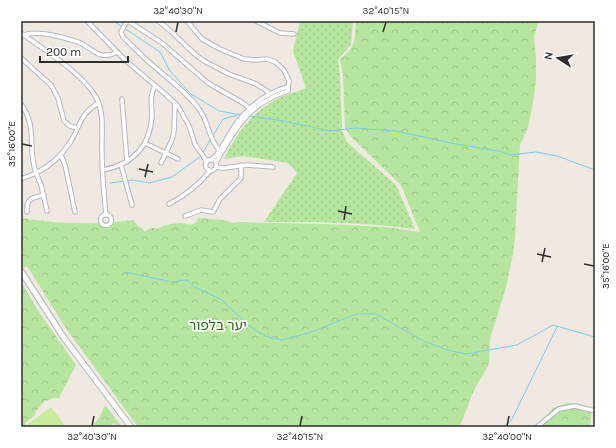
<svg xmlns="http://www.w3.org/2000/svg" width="616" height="448" font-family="Karla,'Noto Sans Hebrew',sans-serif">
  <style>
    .grass { fill: url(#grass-dots) }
    .forest { fill: url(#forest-crowns) }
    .pitch { fill: #c9ec9a }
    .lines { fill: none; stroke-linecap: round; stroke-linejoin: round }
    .stream { stroke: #75cff0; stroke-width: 1 }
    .minor-casing { stroke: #b4b7c1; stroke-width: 5.5 }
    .secondary-casing { stroke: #b4b7c1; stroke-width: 7 }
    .minor { stroke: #fff; stroke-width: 3.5 }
    .secondary { stroke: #fff; stroke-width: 5 }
    .ticks { fill: none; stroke: #2e2e2e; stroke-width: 1.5 }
    .labels { text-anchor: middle; stroke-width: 3.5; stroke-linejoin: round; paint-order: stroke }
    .park-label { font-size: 14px; fill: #2c6e1b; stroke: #fff }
    .neatline { fill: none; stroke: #2e2e2e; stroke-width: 1.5 }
    .ticks-label { font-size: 10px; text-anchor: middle; fill: #2e2e2e }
  </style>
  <defs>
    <pattern id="grass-dots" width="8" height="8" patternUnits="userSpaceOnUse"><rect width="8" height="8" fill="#b6e59e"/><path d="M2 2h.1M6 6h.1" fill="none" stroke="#9dc588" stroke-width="1.8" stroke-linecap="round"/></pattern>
    <pattern id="forest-crowns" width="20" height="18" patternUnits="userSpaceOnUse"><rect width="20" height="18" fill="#b6e59e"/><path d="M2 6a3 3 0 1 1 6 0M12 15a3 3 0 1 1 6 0" fill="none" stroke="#9dc588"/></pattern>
  </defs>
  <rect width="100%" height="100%" fill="#efe9e1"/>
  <path class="grass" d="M300 21H353L351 45 338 59 340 76 342 131 347 142 396 185 415 229C365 222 315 222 264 222L297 173 288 163 244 156 224 159C237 133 251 113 277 99 286 94 297 92 306 88L293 51Z"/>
  <g class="forest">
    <path d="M356 21H539L534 37 536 58V81L532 108 528 128 520 145 515 236 513 254 506 287 490 339 489 364 474 390 461 423 458 427H138L65 327 27 266 23 268 21 262V218C58 224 97 225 134 220 136 227 142 227 145 232 149 228 151 227 157 229 163 225 171 224 179 223 188 223 188 227 197 222L198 218 223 220 233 223 240 222C291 224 342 223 393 228 402 229 411 231 420 232L401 185 351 137 345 128 343 76 340 59C357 46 354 41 356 21Z"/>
    <path d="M21 282 39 312 76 365 59 398H53L44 402 37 410 34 416 25 423 27 427H21Z"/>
    <path d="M567 403 581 404 592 409 590 427H536L553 408Z"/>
    <path d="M105 405 107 407 122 427H118L114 423 109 427H92L100 416Z"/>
  </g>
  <path class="pitch" d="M51 407 66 427H30L28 424Z"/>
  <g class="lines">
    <g class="stream">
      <path d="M114 21 122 27"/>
      <path d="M124 28 160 52 170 71 191 94 219 111 242 115"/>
      <path d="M249 116 284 121 330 131 356 128 396 131 456 144 499 151 510 155 536 152 557 156 595 170"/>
      <path d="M213 136 223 119 238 115"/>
      <path d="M203 153 210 140"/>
      <path d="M110 183 133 180 149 183 172 177 201 156"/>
      <path d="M125 272 172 282 187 280 194 287 222 300 249 326 265 336 282 340 309 333 356 314H376L422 340 447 350 466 354 517 345 553 325 595 337"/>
      <path d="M505 427 512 419 557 327"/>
    </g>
    <g class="minor-casing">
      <g id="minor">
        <path d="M87 21 126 61 164 93 178 106 189 126 195 144 207 162"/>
        <path d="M127 21 121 32 123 37C132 46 141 55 150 63 167 78 186 91 199 109 209 122 208 138 219 150"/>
        <path d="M128 21 162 43 208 83 243 103 249 108"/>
        <path d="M158 21C175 32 187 50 204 61 212 65 221 70 229 74 243 80 258 82 270 94"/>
        <path d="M187 21 202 39 220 49 244 59 254 60 267 59 275 62 283 69 286 74 289 81 288 91C258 101 244 115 228 142 224 149 219 156 216 163"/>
        <path d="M256 21 280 33 294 34"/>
        <path d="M21 33C44 50 84 74 97 99 105 116 101 136 102 154 102 174 104 195 106 215"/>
        <path d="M23 35C37 30 64 37 78 42 92 47 98 62 117 52"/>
        <path d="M21 58 51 85 58 98 64 121 70 126 77 128"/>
        <path d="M122 99 127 162"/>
        <path d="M21 104C38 127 27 148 36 173 51 166 62 155 71 141 82 123 78 117 98 103"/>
        <path d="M145 143 178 159"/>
        <path d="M61 155 65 165 75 212"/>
        <circle cx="211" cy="165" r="5.5"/>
        <path d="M211 160C219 154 224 143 229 135 243 110 261 95 287 87"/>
        <path d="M161 163 172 140 174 131 175 103"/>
        <path d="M121 165 132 205"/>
        <path d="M216 167 223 168 248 165 273 167"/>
        <path d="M103 170C133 164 150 147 152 116 152 105 149 96 155 86"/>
        <path d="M21 179 36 173 41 185 47 211"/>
        <path d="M169 204C186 195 198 186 210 171"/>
        <path d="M27 212C26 198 32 198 44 195"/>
        <circle cx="106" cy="220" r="5.5"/>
        <path d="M185 216 201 210 213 212 220 199 241 178V165"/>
        <path d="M537 427 559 409 575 406 595 411"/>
      </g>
    </g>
    <g class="secondary-casing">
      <path id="secondary" d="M21 271 64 338 131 427"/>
    </g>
    <use href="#minor" class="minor"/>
    <use href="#secondary" class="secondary"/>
  </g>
  <path class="ticks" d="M176 32 178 22M383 32 386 22M22 144 32 146M139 169 153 172M145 177 148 164M338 211 352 214M344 220 346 206M537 254 551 257M542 262 545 248M584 264 594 266M92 426 94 416M300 426 302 416M507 426 509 416"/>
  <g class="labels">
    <g class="park-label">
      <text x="218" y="330">יער בלפור</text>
    </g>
  </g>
  <rect width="616" height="448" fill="none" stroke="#ffffff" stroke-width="44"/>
  <g transform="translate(558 58) rotate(282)" stroke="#ffffff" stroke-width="3" paint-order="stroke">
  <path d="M0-3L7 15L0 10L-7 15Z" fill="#2e2e2e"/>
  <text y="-6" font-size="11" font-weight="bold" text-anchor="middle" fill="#2e2e2e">N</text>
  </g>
  <path d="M40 56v6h88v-6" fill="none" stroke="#2e2e2e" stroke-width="2"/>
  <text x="46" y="56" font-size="12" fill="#2e2e2e" stroke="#ffffff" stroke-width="3" paint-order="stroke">200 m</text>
  <rect x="22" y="22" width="572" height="404" class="neatline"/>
  <g class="ticks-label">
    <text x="178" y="14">32°40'30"N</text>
    <text x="386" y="14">32°40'15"N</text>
    <text transform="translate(11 144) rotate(-90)" y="4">35°16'00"E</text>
    <text transform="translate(605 266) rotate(-90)" y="4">35°16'00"E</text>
    <text x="92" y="440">32°40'30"N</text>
    <text x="300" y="440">32°40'15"N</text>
    <text x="507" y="440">32°40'00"N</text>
  </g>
</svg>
